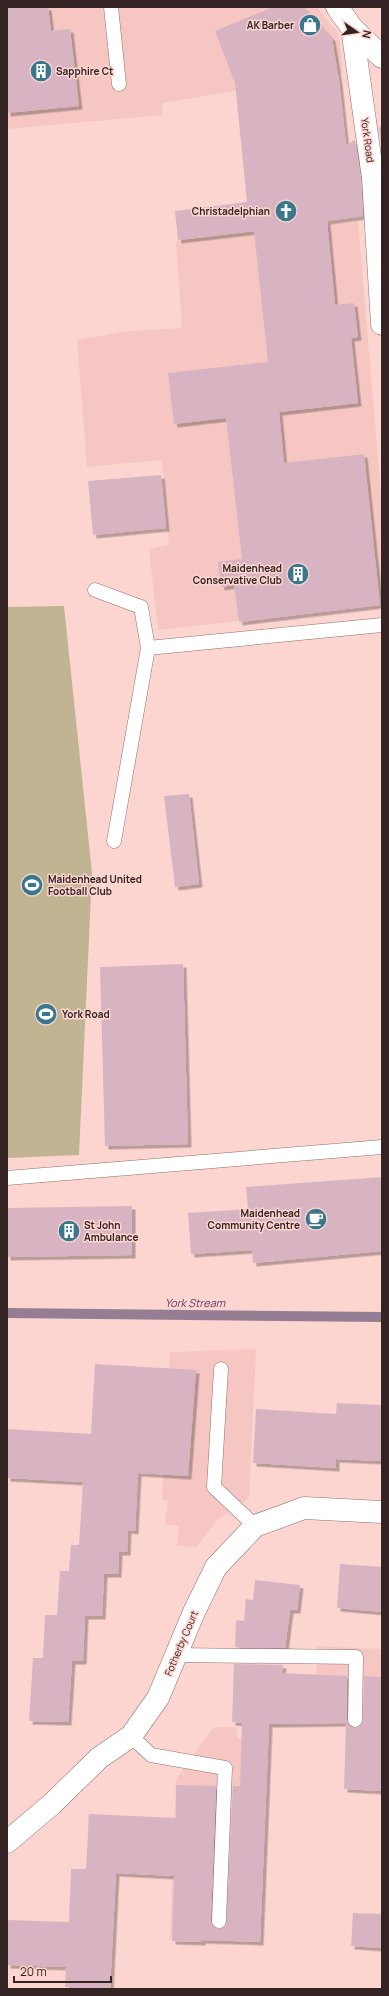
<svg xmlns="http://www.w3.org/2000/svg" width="389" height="1996" font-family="Manrope,sans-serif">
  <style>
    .built { fill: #f6c7c2 }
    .green { fill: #c0b493 }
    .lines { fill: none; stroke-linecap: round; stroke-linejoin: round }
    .stream { stroke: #957e94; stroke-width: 10 }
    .building { fill: #d8b4c2; filter: url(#shadow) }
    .lane-casing { stroke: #916f6b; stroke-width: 15 }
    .street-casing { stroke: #916f6b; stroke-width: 23 }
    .secondary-casing { stroke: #916f6b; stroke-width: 23 }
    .lane { stroke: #fff; stroke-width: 14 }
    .street { stroke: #fff; stroke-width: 22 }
    .secondary { stroke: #fff; stroke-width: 22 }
    .labels { text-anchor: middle; stroke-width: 3; stroke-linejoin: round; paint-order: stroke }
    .poi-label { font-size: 10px; font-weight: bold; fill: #332423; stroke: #fcd5d0; text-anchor: end }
    .street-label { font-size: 10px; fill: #332423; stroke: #fcd5d0 }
    .water-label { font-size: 11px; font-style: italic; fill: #623d6b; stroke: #fcd5d0 }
  </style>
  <defs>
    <filter id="shadow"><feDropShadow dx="3.5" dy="3.5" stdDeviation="0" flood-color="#0004"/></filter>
  </defs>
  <rect width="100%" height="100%" fill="#fcd5d0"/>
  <g class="built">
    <path d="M7 7H317L339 35 343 73 162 103 163 115 7 129Z"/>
    <path d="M358 221 382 506V605L158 630 149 549 169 545 162 460 87 467 77 340 130 331 182 328 176 241Z"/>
    <path d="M256 1349 249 1498 216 1521 197 1547 177 1546 179 1526 165 1524 168 1501 162 1500 170 1352Z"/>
    <path d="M317 1646 382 1649V1721L315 1720Z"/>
    <path d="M214 1727H236L238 1738H262L259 1920 170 1939 176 1779Z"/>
  </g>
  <path class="green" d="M64 606 92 873 79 1155 7 1158V607Z"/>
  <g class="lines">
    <path class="stream" d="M7 1313 382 1317"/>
  </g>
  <g class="building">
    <path d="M7 7H48L51 31 70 29 79 106 7 113Z"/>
    <path d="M273 7H304L332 38 339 81 346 145 355 140 361 179 363 216 327 221 335 305 354 303 358 337 351 338 358 403 279 412 284 463 364 454 380 605 239 622 234 585 221 587 218 562 242 559 226 418 174 424 168 373 268 362 254 231 178 240 175 211 247 202 235 83 215 31Z"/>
    <path d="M382 126V152L379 128Z"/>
    <path d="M161 475 166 528 93 535 88 481Z"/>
    <path d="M189 794 199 884 175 887 164 796Z"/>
    <path d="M183 964 188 1144 105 1146 100 967Z"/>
    <path d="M382 1177V1251L253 1263 252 1250 191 1254 188 1213 248 1209 246 1187Z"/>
    <path d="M132 1206V1255L7 1257V1208Z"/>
    <path d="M95 1364 196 1370 188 1476 138 1473 135 1531 128 1530 127 1552H119L118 1574H104L102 1616H85L83 1661H72L68 1722 29 1721 33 1658H43L45 1615H57L60 1571H69L71 1545H79L83 1482 7 1478V1429L91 1434Z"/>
    <path d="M337 1403 382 1405V1461L336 1459V1468L253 1463 256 1409 336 1414Z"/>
    <path d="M340 1564 382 1567V1612L337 1608Z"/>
    <path d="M255 1580 300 1585 297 1610H290L285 1648 235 1647 236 1620 244 1621 246 1599 253 1600Z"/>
    <path d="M234 1664 283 1665 282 1673 347 1676V1720L348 1724 354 1728 359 1727 363 1721 364 1676 382 1677V1791L344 1789 346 1723 269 1724 260 1942 202 1940V1942L172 1941 174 1876 116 1873 110 1989 65 1987 66 1967 7 1965V1920L69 1922 71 1869H86L89 1814 176 1818V1785L216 1786 211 1921 215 1928 219 1929 226 1926 233 1786H240L242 1723 232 1722Z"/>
    <path d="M353 1913 382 1914V1948L351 1946Z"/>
  </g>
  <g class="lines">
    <g class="lane-casing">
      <g id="lane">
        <path d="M111 7 119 84"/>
        <path d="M95 590 141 607 148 648 114 841"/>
        <path d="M148 648 382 625"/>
        <path d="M7 1178 382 1147"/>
        <path d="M221 1369 214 1487 255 1526"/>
        <path d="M176 1655 356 1657 355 1720"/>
        <path d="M131 1736 151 1755 225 1768 219 1921"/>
      </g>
    </g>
    <g class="street-casing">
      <g id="street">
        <path d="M352 28 382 57"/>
        <path d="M7 1842 52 1804 99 1758 131 1736 158 1698 194 1612 216 1567 255 1526 304 1508 382 1512"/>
      </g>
    </g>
    <g class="secondary-casing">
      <path id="secondary" d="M337 7 352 28 373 178 382 324"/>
    </g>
    <use href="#lane" class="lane"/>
    <use href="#street" class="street"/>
    <use href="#secondary" class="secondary"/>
  </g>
  <defs>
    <g id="shop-disc" transform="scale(1.15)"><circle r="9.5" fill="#38778c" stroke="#fcd5d0"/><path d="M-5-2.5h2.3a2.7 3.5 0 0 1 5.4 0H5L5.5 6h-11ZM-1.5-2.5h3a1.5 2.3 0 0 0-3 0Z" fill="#fff"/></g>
    <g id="building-disc" transform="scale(1.15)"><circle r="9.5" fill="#38778c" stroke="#fcd5d0"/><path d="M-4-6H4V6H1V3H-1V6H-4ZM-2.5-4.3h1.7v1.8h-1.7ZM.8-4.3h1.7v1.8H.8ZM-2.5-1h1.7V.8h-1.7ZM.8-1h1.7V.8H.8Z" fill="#fff"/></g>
    <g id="church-disc" transform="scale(1.15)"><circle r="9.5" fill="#38778c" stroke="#fcd5d0"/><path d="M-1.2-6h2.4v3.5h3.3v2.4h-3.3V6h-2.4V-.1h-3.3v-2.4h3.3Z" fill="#fff"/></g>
    <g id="stadium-disc" transform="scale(1.15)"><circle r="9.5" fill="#38778c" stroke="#fcd5d0"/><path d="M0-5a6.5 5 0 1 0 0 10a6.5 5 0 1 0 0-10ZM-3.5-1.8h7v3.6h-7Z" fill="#fff"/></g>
    <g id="cafe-disc" transform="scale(1.15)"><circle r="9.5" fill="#38778c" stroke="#fcd5d0"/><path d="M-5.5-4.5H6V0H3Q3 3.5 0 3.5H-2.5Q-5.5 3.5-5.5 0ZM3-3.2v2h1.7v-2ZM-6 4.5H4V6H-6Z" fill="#fff"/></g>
  </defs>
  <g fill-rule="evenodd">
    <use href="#shop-disc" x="310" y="25"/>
    <use href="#building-disc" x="41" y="71"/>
    <use href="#church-disc" x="286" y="211"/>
    <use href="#building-disc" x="298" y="574"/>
    <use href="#stadium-disc" x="32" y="885"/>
    <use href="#stadium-disc" x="46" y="1014"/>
    <use href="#cafe-disc" x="316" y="1219"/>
    <use href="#building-disc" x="69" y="1231"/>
  </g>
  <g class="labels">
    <g class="poi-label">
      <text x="294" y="29">AK Barber</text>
      <text x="56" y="75" text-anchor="start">Sapphire Ct</text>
      <text x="270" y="215">Christadelphian</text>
      <text x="282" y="572">Maidenhead<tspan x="282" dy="12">Conservative Club</tspan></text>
      <text x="48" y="883" text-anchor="start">Maidenhead United<tspan x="48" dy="12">Football Club</tspan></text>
      <text x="62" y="1018" text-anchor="start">York Road</text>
      <text x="300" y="1217">Maidenhead<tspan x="300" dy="12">Community Centre</tspan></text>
      <text x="84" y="1229" text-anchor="start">St John<tspan x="84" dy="12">Ambulance</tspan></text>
    </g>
    <g class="street-label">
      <text transform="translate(368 140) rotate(82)" y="4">York Road</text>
      <text transform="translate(181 1643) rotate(-67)" y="4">Fotherby Court</text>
    </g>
    <g class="water-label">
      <text x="195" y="1307">York Stream</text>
    </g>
  </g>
  <rect width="389" height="1996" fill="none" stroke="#332423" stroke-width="16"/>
  <g transform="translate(357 32) rotate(103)" stroke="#fcd5d0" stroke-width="3" paint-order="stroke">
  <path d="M0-3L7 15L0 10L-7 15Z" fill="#332423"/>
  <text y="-6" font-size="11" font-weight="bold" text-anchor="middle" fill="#332423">N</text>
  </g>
  <path d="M14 1976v6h97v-6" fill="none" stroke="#332423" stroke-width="2"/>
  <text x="20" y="1976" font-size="12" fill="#332423" stroke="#fcd5d0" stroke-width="3" paint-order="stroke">20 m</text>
</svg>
